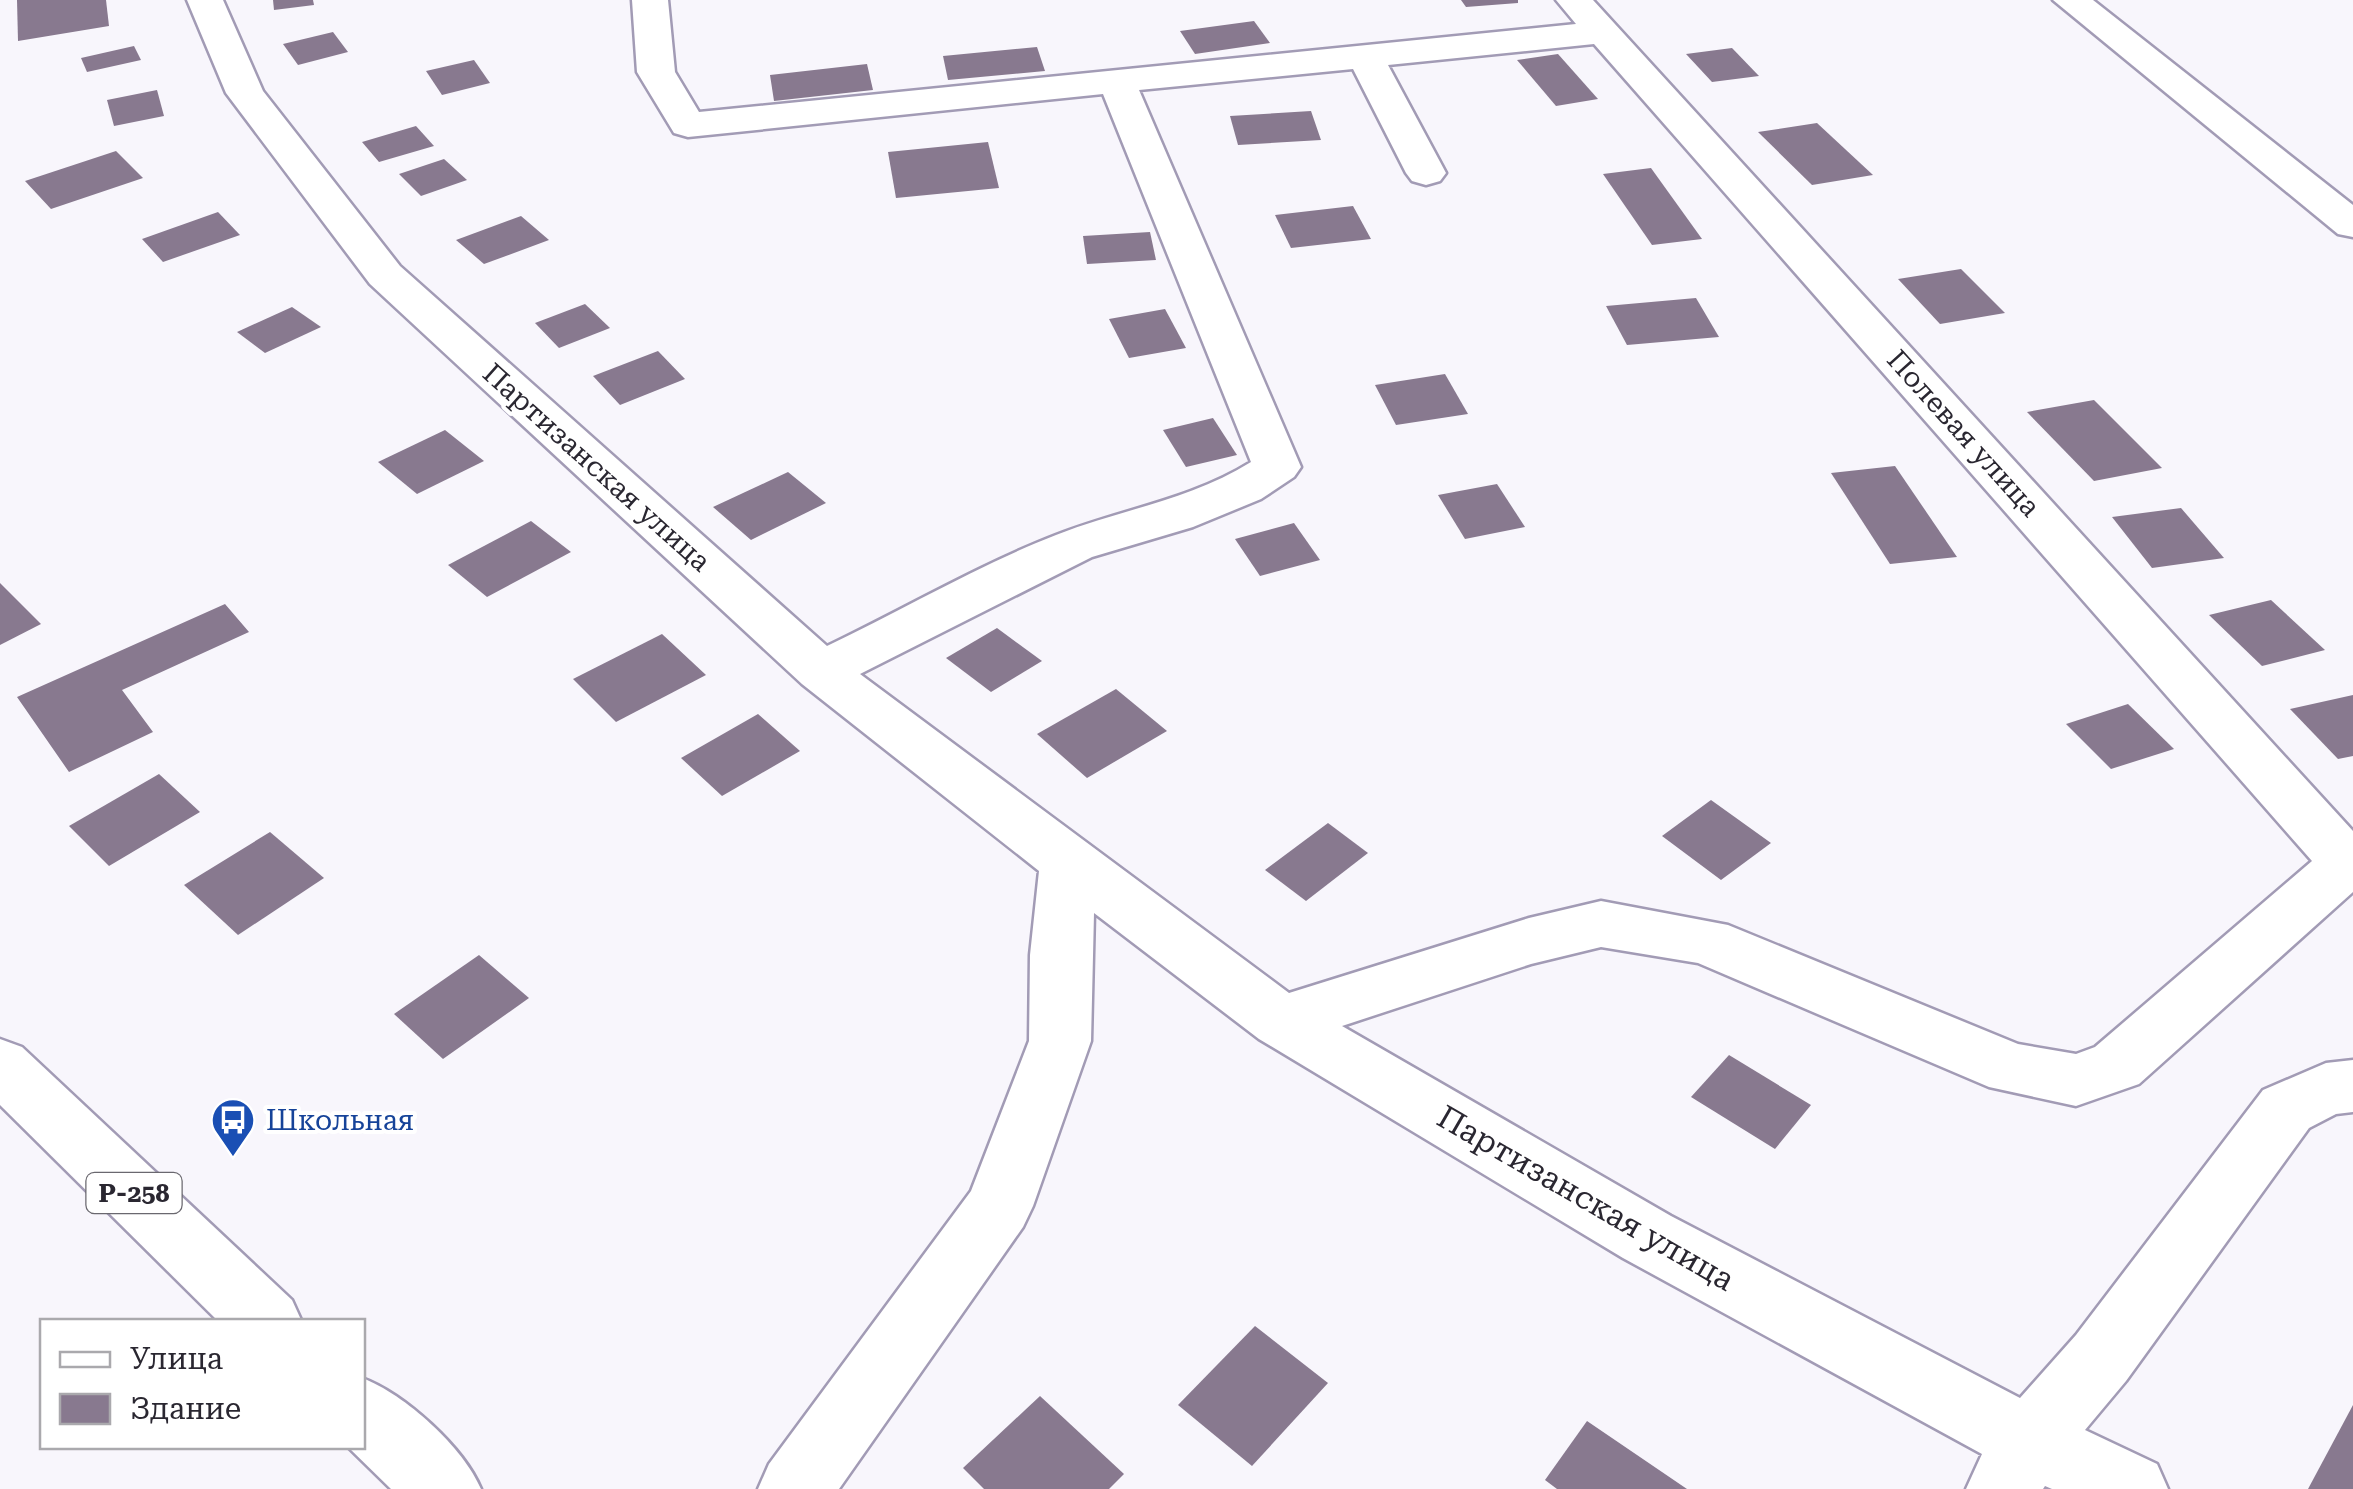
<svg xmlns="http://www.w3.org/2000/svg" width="2353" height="1489" font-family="'Roboto Serif',serif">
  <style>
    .building { fill: #88798f }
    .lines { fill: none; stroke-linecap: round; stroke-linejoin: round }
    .minor-casing { stroke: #a29bb5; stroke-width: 5 }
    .highway-casing { stroke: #a29bb5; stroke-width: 5 }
    .minor { fill: #fff; fill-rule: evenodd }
    .highway { fill: #fff; fill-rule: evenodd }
    .labels { text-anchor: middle; stroke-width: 8; stroke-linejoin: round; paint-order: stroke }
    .shield { fill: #fff; stroke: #6a686f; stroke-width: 2.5 }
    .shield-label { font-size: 25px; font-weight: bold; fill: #2a2731 }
    .street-label { font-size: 28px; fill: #2a2731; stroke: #fff }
    .transit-label { font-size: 28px; fill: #164399; stroke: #fff; text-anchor: start }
    .near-street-label { font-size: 32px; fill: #2a2731; stroke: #fff }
  </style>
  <rect width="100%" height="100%" fill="#f8f6fc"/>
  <g class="building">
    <path d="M17 0H106L109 26 18 41Z"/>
    <path d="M273 0H313L314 5 274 10Z"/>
    <path d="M1461 0H1518V3L1466 7Z"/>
    <path d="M1254 21 1270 43 1195 54 1180 31Z"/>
    <path d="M333 32 348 52 298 65 283 44Z"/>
    <path d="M134 46 141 60 87 72 81 58Z"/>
    <path d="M1037 47 1045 71 948 80 943 56Z"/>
    <path d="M1732 48 1759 76 1712 82 1686 54Z"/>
    <path d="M1558 54 1598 99 1556 106 1517 60Z"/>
    <path d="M474 60 490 83 442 95 426 71Z"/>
    <path d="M867 64 873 90 774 101 770 75Z"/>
    <path d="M157 90 164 116 114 126 107 100Z"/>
    <path d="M1311 111 1321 140 1238 145 1230 116Z"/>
    <path d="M1817 123 1873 175 1812 185 1758 132Z"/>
    <path d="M416 126 434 146 379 162 362 142Z"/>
    <path d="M988 142 999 188 896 198 888 152Z"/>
    <path d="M116 151 143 178 51 209 25 181Z"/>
    <path d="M444 159 467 180 421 196 399 174Z"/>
    <path d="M1651 168 1702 239 1652 245 1603 174Z"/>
    <path d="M1353 206 1371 239 1291 248 1275 215Z"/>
    <path d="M218 212 240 235 163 262 142 239Z"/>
    <path d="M521 216 549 240 484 264 456 240Z"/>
    <path d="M1150 232 1156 260 1087 264 1083 236Z"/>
    <path d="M1961 269 2005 313 1940 324 1898 279Z"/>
    <path d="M1696 298 1719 337 1627 345 1606 306Z"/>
    <path d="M585 304 610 328 559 348 535 323Z"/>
    <path d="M292 307 321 327 265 353 237 332Z"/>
    <path d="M1165 309 1186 348 1129 358 1109 319Z"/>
    <path d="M658 351 685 379 620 405 593 376Z"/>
    <path d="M1445 374 1468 414 1396 425 1375 385Z"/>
    <path d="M2094 400 2162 468 2094 481 2027 412Z"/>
    <path d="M1213 418 1237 455 1186 467 1163 430Z"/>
    <path d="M445 430 484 461 417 494 378 462Z"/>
    <path d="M1895 466 1957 557 1890 564 1831 473Z"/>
    <path d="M788 472 826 503 751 540 713 507Z"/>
    <path d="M1497 484 1525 527 1465 539 1438 495Z"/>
    <path d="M2181 508 2224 558 2152 568 2112 517Z"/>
    <path d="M531 521 571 552 487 597 448 565Z"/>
    <path d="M1294 523 1320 560 1260 576 1235 539Z"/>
    <path d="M0 583 41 624 0 645Z"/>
    <path d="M2271 600 2325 650 2262 666 2209 615Z"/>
    <path d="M225 604 249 632 122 690 153 732 69 772 17 697Z"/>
    <path d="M997 628 1042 661 991 692 946 658Z"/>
    <path d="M662 634 706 675 616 722 573 679Z"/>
    <path d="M1116 689 1167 731 1087 778 1037 734Z"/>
    <path d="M2353 695V756L2338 759 2290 709Z"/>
    <path d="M2128 704 2174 749 2111 769 2066 724Z"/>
    <path d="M758 714 800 751 722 796 681 758Z"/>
    <path d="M159 774 200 812 109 866 69 826Z"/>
    <path d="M1711 800 1771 843 1721 880 1662 836Z"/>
    <path d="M1328 823 1368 853 1306 901 1265 870Z"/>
    <path d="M270 832 324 878 238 935 184 885Z"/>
    <path d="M479 955 529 998 443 1059 394 1014Z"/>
    <path d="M1729 1055 1811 1105 1775 1149 1691 1097Z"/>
    <path d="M1255 1326 1328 1383 1252 1466 1178 1405Z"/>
    <path d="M1040 1396 1124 1474 1109 1489H984L963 1468Z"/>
    <path d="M2353 1405V1489H2308Z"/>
    <path d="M1587 1421 1687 1489H1557L1545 1480Z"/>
  </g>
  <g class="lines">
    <g class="minor-casing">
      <g id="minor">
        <path d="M187 0H223L263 91 400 266 827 646C900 611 981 564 1056 535 1122 509 1190 500 1251 462L1103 94 688 137 674 133 637 72 632 0H668L675 72 699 112 1576 24 1556 0H1593L2353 831V892L2139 1084 2076 1106 1989 1087 1698 963 1601 947 1531 964 1342 1026 1671 1216 2020 1398 2076 1335 2263 1090 2326 1063 2353 1060V1112L2336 1114 2309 1128 2126 1381 2085 1430 2157 1464 2168 1489H2052L2045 1486 2043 1489H1966L1982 1454 1623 1258 1259 1039 1094 913 1091 1041 1033 1206 1023 1227 839 1489H758L769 1464 971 1191 1029 1041 1030 955 1039 871 802 684 370 284 226 93ZM1594 44 2312 861 2095 1047 2076 1054 2018 1044 1728 925 1601 901 1529 918 1289 993 860 674 1092 557 1193 527 1261 499 1294 477 1301 467 1139 90 1353 69 1406 173 1412 181 1426 185 1440 181 1446 173 1388 65Z"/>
        <path d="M2053 0H2093L2353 205V237L2338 234Z"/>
      </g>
    </g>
    <g class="highway-casing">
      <g id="highway">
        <path d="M0 1039 22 1047 292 1300 302 1322H219L0 1105Z"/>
        <path d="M362 1378C405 1394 464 1448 481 1489H391L347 1446H362Z"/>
      </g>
    </g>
    <use href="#minor" class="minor"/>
    <use href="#highway" class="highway"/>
  </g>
  <defs>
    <g id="bus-pin" transform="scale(2.25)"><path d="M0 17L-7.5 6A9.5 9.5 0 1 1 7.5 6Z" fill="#1a4fb4" stroke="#fff"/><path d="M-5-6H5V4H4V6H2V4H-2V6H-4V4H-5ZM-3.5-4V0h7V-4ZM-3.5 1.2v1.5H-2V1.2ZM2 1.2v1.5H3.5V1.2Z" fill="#fff"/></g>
  </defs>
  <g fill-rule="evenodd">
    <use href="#bus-pin" x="233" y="1120"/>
  </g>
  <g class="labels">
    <rect class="shield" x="86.5" y="1173" width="95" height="40" rx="8"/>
    <g class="shield-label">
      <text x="134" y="1202">Р-258</text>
    </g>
    <g class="street-label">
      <text transform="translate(1964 433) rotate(48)" y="10">Полевая улица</text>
      <text transform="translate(597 467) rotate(42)" y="10">Партизанская улица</text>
    </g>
    <g class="transit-label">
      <text x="266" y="1130">Школьная</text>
    </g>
    <g class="near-street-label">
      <text transform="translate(1586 1198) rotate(30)" y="11">Партизанская улица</text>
    </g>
  </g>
  <rect x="40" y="1319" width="325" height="130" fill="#ffffff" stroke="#aaa9ad" stroke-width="2.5"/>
  <rect x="60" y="1352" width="50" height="15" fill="#ffffff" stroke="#aaa9ad" stroke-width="2.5"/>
  <text x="130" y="1369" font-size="30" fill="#2a2731">Улица</text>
  <rect x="60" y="1394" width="50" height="30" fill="#88798f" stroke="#aaa9ad" stroke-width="2.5"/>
  <text x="130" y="1419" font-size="30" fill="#2a2731">Здание</text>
</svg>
